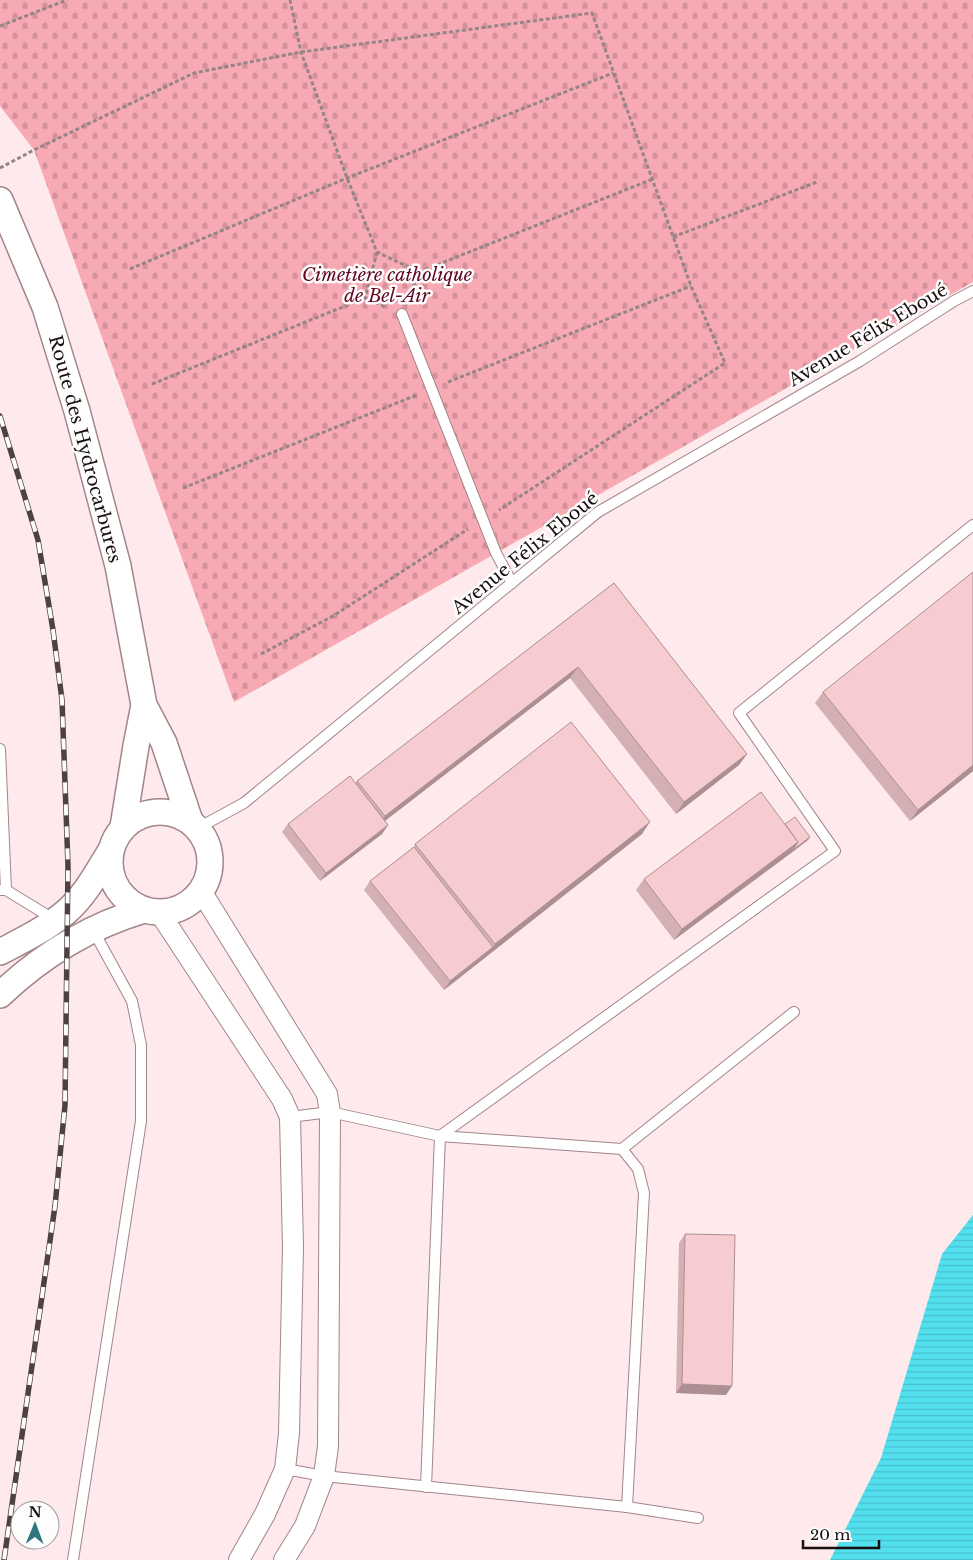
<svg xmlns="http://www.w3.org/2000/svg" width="973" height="1560" font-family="'Libre Baskerville',serif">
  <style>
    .cemetery { fill: url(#cemetery-stones) }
    .water { fill: url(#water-rules) }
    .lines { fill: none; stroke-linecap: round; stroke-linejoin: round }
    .service-casing { stroke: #a28588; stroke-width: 12 }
    .minor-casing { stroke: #a28588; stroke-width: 22 }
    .tertiary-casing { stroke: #a28588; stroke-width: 28 }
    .path { stroke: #958587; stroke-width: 3; stroke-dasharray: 4 2.5; stroke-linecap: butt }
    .service { stroke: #fff; stroke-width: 10 }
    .minor { stroke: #fff; stroke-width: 20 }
    .tertiary { stroke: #fff; stroke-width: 25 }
    .rail-casing { stroke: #4d4142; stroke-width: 5.5 }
    .rail { stroke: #fdfdfd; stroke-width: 4; stroke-dasharray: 11; stroke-linecap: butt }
    .wall { fill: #d4afb3 }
    .shaded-wall { fill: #ac8f92 }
    .building { fill: #f6ccd0; stroke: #ac8f92 }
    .labels { text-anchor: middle; stroke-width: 5; stroke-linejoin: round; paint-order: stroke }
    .park-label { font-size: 18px; font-style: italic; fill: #600623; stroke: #fdfdfd }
    .street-label { font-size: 18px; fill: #190f10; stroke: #fdfdfd }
  </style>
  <defs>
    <pattern id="cemetery-stones" width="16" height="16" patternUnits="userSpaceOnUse" patternTransform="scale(1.25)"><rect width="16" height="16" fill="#f8aab4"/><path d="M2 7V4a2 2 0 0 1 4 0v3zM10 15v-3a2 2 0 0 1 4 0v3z" fill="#d4919a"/></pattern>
    <pattern id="water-rules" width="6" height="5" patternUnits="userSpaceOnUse" patternTransform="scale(1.25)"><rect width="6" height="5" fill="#52e0ef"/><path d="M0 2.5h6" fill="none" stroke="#47bfcc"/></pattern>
  </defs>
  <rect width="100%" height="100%" fill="#feeaec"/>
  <path class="cemetery" d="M0 0H973V282L234 702 34 150 0 106Z"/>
  <path class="water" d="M973 1215V1560H830L881 1458 942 1254Z"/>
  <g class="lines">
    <g class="service-casing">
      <g id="service">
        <path d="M402 314 496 553 512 583"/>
        <path d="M0 749 6 890"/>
        <path d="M198 828 244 803 598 512 860 361 954 301 973 291"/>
        <path d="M1 890H6L55 920"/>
        <path d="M290 1117 330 1112 440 1136 622 1149 794 1012"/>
        <path d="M440 1136 835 851 739 713 973 525"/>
        <path d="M622 1149 638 1169 644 1193 627 1507"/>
        <path d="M285 1469 324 1476 627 1507 698 1518"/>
        <path d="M426 1487 440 1136"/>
        <path d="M73 1560 141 1121V1045L132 1001 93 930"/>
      </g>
    </g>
    <g class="minor-casing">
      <g id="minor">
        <path d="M201 891 327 1094 330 1112 328 1446 324 1476 305 1526 284 1560"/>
        <path d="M159 912 282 1099 290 1117 293 1247 289 1433 285 1469 265 1514 239 1560"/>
      </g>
    </g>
    <g class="tertiary-casing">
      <g id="tertiary">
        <path d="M0 200 45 307 77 411 118 566 144 705 164 743 190 821"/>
        <circle cx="160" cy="862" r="50"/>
        <path d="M123 827 136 746 144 705"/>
        <path d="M0 952C23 940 46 929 66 912 85 896 98 871 111 850"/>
        <path d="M0 995C41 956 90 926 144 910"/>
      </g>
    </g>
    <g class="path">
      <path d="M290 0 301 52 347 178 377 252 419 272 408 299"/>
      <path d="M0 26 67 0"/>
      <path d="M0 168 34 150 194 73 301 52 592 13 691 286 725 363 499 510"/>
      <path d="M673 237 817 182"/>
      <path d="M377 252 365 298 386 307"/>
      <path d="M130 269 347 178 613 73"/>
      <path d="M419 272 653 179"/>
      <path d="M448 382 691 286"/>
      <path d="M152 384 365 298"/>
      <path d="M183 488 417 395"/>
      <path d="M261 654 333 616 468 529"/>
    </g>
    <use href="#service" class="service"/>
    <use href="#minor" class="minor"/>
    <use href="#tertiary" class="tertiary"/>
    <g class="rail-casing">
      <path id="rail" d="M0 416 38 540 53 630 62 700 68 866 65 1105 55 1206 4 1560"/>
    </g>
    <use href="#rail" class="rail"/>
  </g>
  <g class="wall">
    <path d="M614 583 747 754 739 765 676 814 570 678 385 821 388 825 382 834 320 881 282 832 288 824 355 783 357 781Z"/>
    <path d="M823 692 973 771 910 821 815 703Z"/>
    <path d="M785 824 810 837 808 840 791 853 674 940 636 890 644 879Z"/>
    <path d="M642 834 444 990 364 890 370 881 414 847 415 844Z"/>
    <path d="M685 1234 726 1395 676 1393 679 1243Z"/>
  </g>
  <g class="shaded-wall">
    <path d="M578 667 570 678 377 827 385 816Z"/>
    <path d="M747 754 739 765 676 814 684 802Z"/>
    <path d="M973 765V771L910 821 918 810Z"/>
    <path d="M650 822 642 834 444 990 450 981 493 947 495 944Z"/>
    <path d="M388 825 382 834 320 881 326 873Z"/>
    <path d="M810 837 808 840 791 853 674 940 682 929 798 842Z"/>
    <path d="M682 1384 732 1386 726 1395 676 1393Z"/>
  </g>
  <g class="building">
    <path d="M973 572V765L918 810 823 692Z"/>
    <path d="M614 583 747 754 684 802 578 667 385 816 357 781Z"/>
    <path d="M571 722 650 822 495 944 415 844Z"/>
    <path d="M350 776 388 825 326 873 288 824Z"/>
    <path d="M761 792 798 842 682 929 644 879Z"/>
    <path d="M795 817 810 837 793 850 798 842 785 824Z"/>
    <path d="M414 847 493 947 450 981 370 881Z"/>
    <path d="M685 1234 735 1235 732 1386 682 1384Z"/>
  </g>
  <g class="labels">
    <g class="park-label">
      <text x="387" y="281">Cimetière catholique<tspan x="387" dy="21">de Bel-Air</tspan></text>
    </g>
    <g class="street-label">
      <text transform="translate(868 335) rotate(-31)" y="6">Avenue Félix Eboué</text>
      <text transform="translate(85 449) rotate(75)" y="6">Route des Hydrocarbures</text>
      <text transform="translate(525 553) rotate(-39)" y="6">Avenue Félix Eboué</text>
    </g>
  </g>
  <g transform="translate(35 1525) rotate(1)"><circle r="24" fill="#fdfdfd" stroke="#a29e9e"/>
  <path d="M0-4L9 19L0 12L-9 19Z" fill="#2e777f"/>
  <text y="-8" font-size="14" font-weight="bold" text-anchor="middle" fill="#190f10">N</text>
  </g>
  <path d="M803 1540v8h76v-8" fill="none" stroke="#190f10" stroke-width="2.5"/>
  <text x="810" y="1540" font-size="15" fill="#190f10" stroke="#fdfdfd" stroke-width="4" paint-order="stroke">20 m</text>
</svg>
